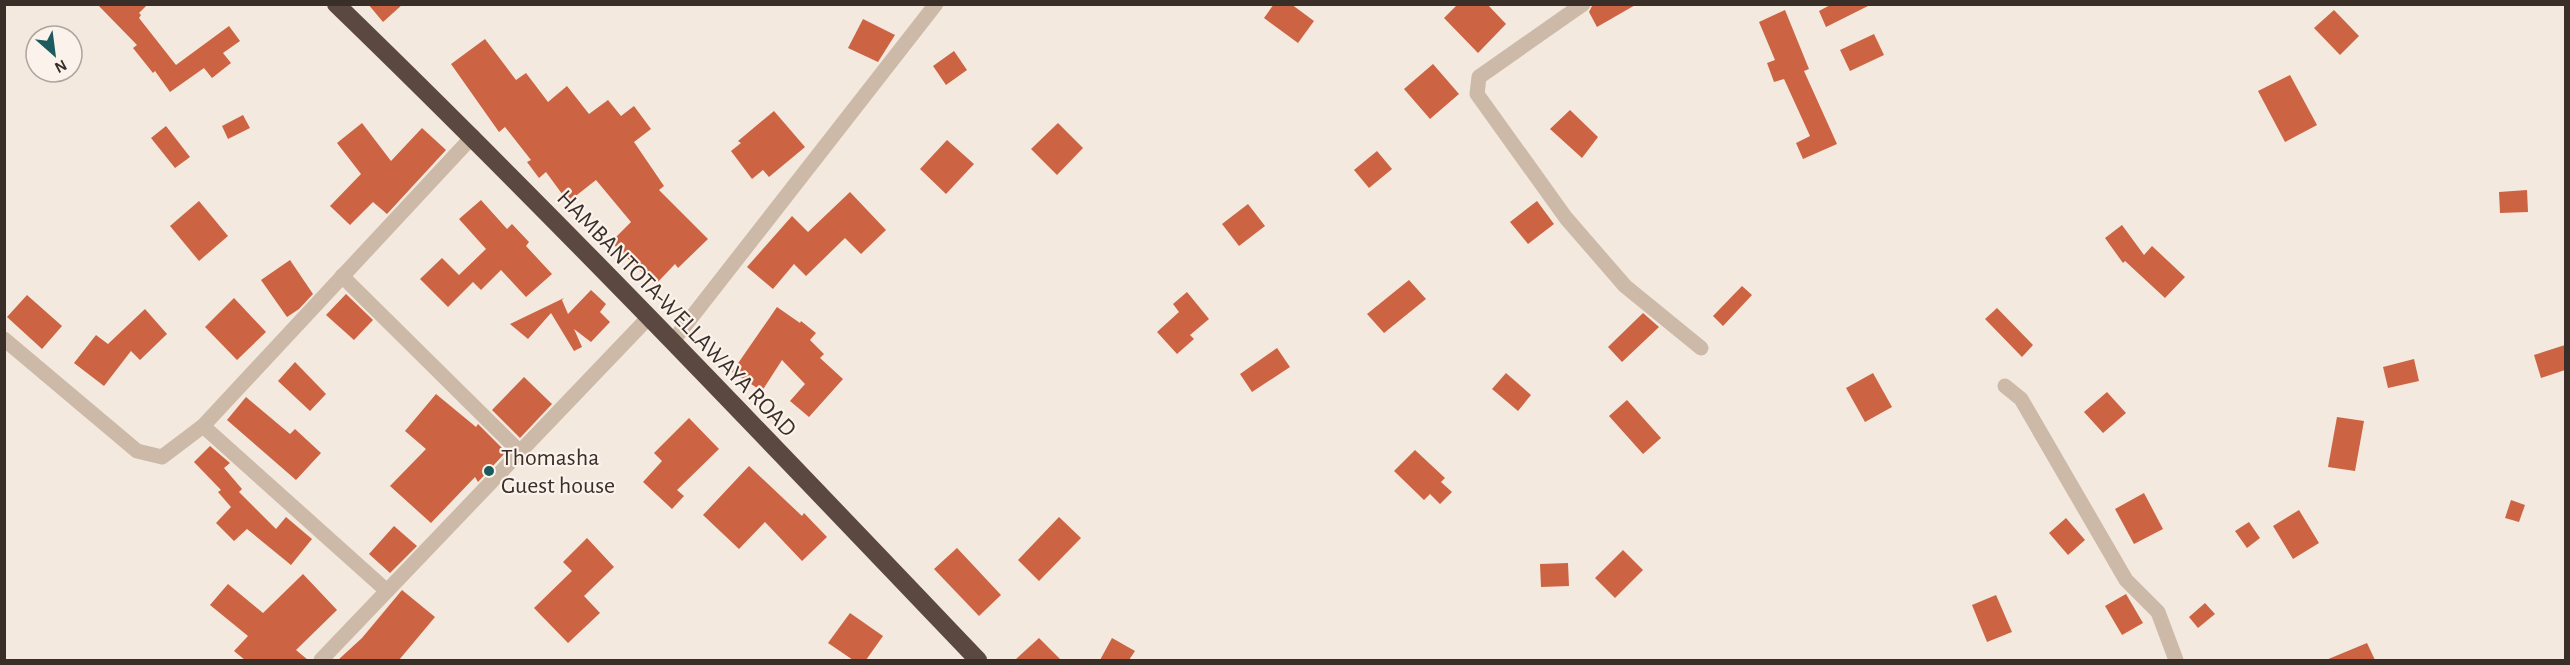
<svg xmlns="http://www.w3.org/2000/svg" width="2570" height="665" font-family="'Alegreya Sans',sans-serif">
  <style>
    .building { fill: #cc6443 }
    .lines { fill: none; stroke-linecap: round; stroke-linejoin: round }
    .minor { stroke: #cdb9a8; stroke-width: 15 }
    .highway { stroke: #5b4840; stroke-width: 18 }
    .poi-dot { fill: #1c5a5e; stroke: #fbf3eb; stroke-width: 2 }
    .labels { text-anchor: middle; stroke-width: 4.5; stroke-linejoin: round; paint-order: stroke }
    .street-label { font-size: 24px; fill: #3a2e29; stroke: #fbf3eb }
    .poi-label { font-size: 24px; fill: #3a2e29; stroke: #fbf3eb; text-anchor: start }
  </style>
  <rect width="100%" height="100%" fill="#f4e9de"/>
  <g class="building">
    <path d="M97 4H148L139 13 141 15 139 18 176 65 229 26 240 41 223 53 231 63 212 78 204 68 170 92 155 71 153 73 133 48 137 45Z"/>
    <path d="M368 4H403L383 22Z"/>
    <path d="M1274 4H1291L1314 21 1298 43 1264 18Z"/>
    <path d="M1458 4H1487L1506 24 1478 53 1444 18Z"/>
    <path d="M1593 4H1637L1597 27 1589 12Z"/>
    <path d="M1832 4H1872L1826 27 1819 11Z"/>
    <path d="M1785 10 1809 69 1804 71 1837 144 1803 159 1796 143 1810 136 1784 79 1774 82 1767 63 1775 60 1759 22Z"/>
    <path d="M2334 10 2359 36 2340 55 2314 28Z"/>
    <path d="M863 19 895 35 878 62 848 48Z"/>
    <path d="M1874 34 1884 55 1850 71 1840 50Z"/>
    <path d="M485 39 516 80 526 73 548 102 567 86 589 114 608 100 621 116 634 106 651 129 634 142 664 186 659 190 708 239 678 268 675 264 655 285 611 242 631 222 596 180 568 202 546 172 539 178 527 162 531 160 505 127 499 132 451 64Z"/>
    <path d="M954 51 967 70 946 85 933 66Z"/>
    <path d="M1433 64 1459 94 1430 119 1404 89Z"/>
    <path d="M2290 75 2317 125 2285 142 2258 91Z"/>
    <path d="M1570 110 1598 137 1582 158 1550 129Z"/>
    <path d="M774 111 805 147 769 177 763 170 752 179 731 151 741 143 738 141Z"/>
    <path d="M243 115 250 128 228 139 222 126Z"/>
    <path d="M362 123 391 161 422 128 446 150 387 214 373 202 350 225 330 206 361 174 337 143Z"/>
    <path d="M1058 123 1083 148 1057 175 1031 149Z"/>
    <path d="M166 126 190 157 175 168 151 138Z"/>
    <path d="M947 140 974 164 946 194 920 169Z"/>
    <path d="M1377 151 1392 169 1369 188 1354 170Z"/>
    <path d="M2527 190 2528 212 2500 213 2499 192Z"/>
    <path d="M850 192 886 230 861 254 845 238 806 276 794 264 773 289 747 267 792 216 808 232Z"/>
    <path d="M481 200 507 229 512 224 529 242 526 246 552 274 526 297 501 270 481 290 473 282 448 307 420 279 442 258 459 275 486 249 459 219Z"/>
    <path d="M199 201 228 236 199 261 170 226Z"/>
    <path d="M1537 201 1554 224 1528 244 1510 222Z"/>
    <path d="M1248 204 1265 226 1239 246 1222 224Z"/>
    <path d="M2122 225 2144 255 2152 246 2185 277 2165 298 2125 261 2123 263 2105 238Z"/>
    <path d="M290 260 313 294 299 309 287 317 261 280Z"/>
    <path d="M1409 280 1426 299 1384 333 1367 314Z"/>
    <path d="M1742 286 1752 295 1723 326 1713 316Z"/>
    <path d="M591 290 606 304 600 312 610 322 591 342 574 329 582 347 574 351 551 313 528 339 510 324 564 298 562 300 568 314Z"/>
    <path d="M1187 292 1209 319 1190 335 1194 339 1177 354 1157 332 1179 312 1173 304Z"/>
    <path d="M346 294 373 320 354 340 326 315Z"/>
    <path d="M27 295 62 326 42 349 7 317Z"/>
    <path d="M234 298 266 332 237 360 205 327Z"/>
    <path d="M777 307 800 323 801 321 816 333 810 340 824 354 820 358 843 379 809 417 790 401 805 384 782 360 762 391 732 372Z"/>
    <path d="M1997 308 2033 345 2022 357 1985 319Z"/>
    <path d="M145 309 167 334 140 360 131 351 104 386 74 363 96 335 108 344Z"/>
    <path d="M1643 313 1659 327 1622 362 1608 347Z"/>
    <path d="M2565 345V370L2541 378 2534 355Z"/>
    <path d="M1277 348 1290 367 1252 392 1240 374Z"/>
    <path d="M2414 359 2419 381 2388 388 2383 367Z"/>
    <path d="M295 362 326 394 310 411 278 381Z"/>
    <path d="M1506 373 1531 395 1518 411 1492 389Z"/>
    <path d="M1873 373 1892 407 1865 422 1846 388Z"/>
    <path d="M524 377 552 404 520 438 492 410Z"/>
    <path d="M2107 392 2126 413 2103 433 2084 412Z"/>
    <path d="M436 394 476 427 478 424 506 452 478 482 475 477 431 523 390 486 426 449 405 431Z"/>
    <path d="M246 397 290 434 295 429 321 453 296 480 227 420Z"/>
    <path d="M1627 400 1661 438 1643 454 1609 416Z"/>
    <path d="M2337 417 2364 421 2355 471 2328 467Z"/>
    <path d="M689 418 719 449 677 490 684 496 672 509 643 482 662 461 654 453Z"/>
    <path d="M210 446 230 463 224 468 242 489 239 492 276 529 286 517 312 539 291 565 247 529 234 541 216 523 231 507 218 492 221 490 194 462Z"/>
    <path d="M1415 450 1445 478 1441 482 1452 492 1440 504 1430 494 1424 500 1394 471Z"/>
    <path d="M749 466 802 516 804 513 827 537 802 561 765 522 739 549 703 515Z"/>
    <path d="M2144 493 2163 529 2134 544 2115 509Z"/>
    <path d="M2511 500 2525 505 2519 522 2505 518Z"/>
    <path d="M2299 510 2319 543 2293 559 2273 526Z"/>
    <path d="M1059 517 1081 538 1039 581 1018 560Z"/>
    <path d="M2066 518 2085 540 2068 555 2049 533Z"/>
    <path d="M2249 522 2260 538 2247 548 2235 531Z"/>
    <path d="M394 526 417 546 390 573 369 554Z"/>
    <path d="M587 538 614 567 584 596 600 613 568 643 534 608 572 571 563 562Z"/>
    <path d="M957 548 1001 595 979 616 934 569Z"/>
    <path d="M1623 550 1643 570 1615 598 1595 578Z"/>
    <path d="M1568 563 1569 586 1541 587 1540 564Z"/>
    <path d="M303 574 337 610 296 650 308 660H245L234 651 248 636 210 605 228 584 263 613Z"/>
    <path d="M402 590 435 617 399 660H338L362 638Z"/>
    <path d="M2126 594 2143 623 2122 635 2105 606Z"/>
    <path d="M1996 595 2012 632 1987 642 1972 605Z"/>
    <path d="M2205 603 2215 614 2198 628 2189 617Z"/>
    <path d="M850 613 883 636 866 660H853L828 643Z"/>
    <path d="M1039 638 1061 660H1015Z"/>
    <path d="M1112 638 1135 651 1129 660H1100Z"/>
    <path d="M2367 643 2375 660H2326Z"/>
  </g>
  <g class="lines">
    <g class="minor">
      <path d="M1583 4 1479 77 1477 94 1566 218 1625 286 1701 348"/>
      <path d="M342 276 520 452"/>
      <path d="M4 339 137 451 162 457 203 426 473 136"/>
      <path d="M673 341 936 4"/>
      <path d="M2005 386 2021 399 2126 580 2158 612 2176 660"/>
      <path d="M203 426 387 591"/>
      <path d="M321 660 649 317"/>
    </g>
    <path class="highway" d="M336 4C556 217 767 439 978 660"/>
  </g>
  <circle class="poi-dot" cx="489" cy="471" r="6"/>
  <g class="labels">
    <g class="street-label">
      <text transform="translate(677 313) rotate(46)" y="8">HAMBANTOTA-WELLAWAYA ROAD</text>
    </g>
    <g class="poi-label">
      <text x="501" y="465">Thomasha<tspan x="501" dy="28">Guest house</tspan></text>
    </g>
  </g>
  <rect width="2570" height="665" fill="none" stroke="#3a2e29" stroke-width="12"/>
  <g transform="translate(54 54) rotate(152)"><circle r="28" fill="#fbf3eb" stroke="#aea49d" stroke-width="1.5"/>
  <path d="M0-4.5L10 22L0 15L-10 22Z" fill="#1c5a5e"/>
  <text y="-9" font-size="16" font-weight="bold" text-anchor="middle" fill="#3a2e29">N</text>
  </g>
</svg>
